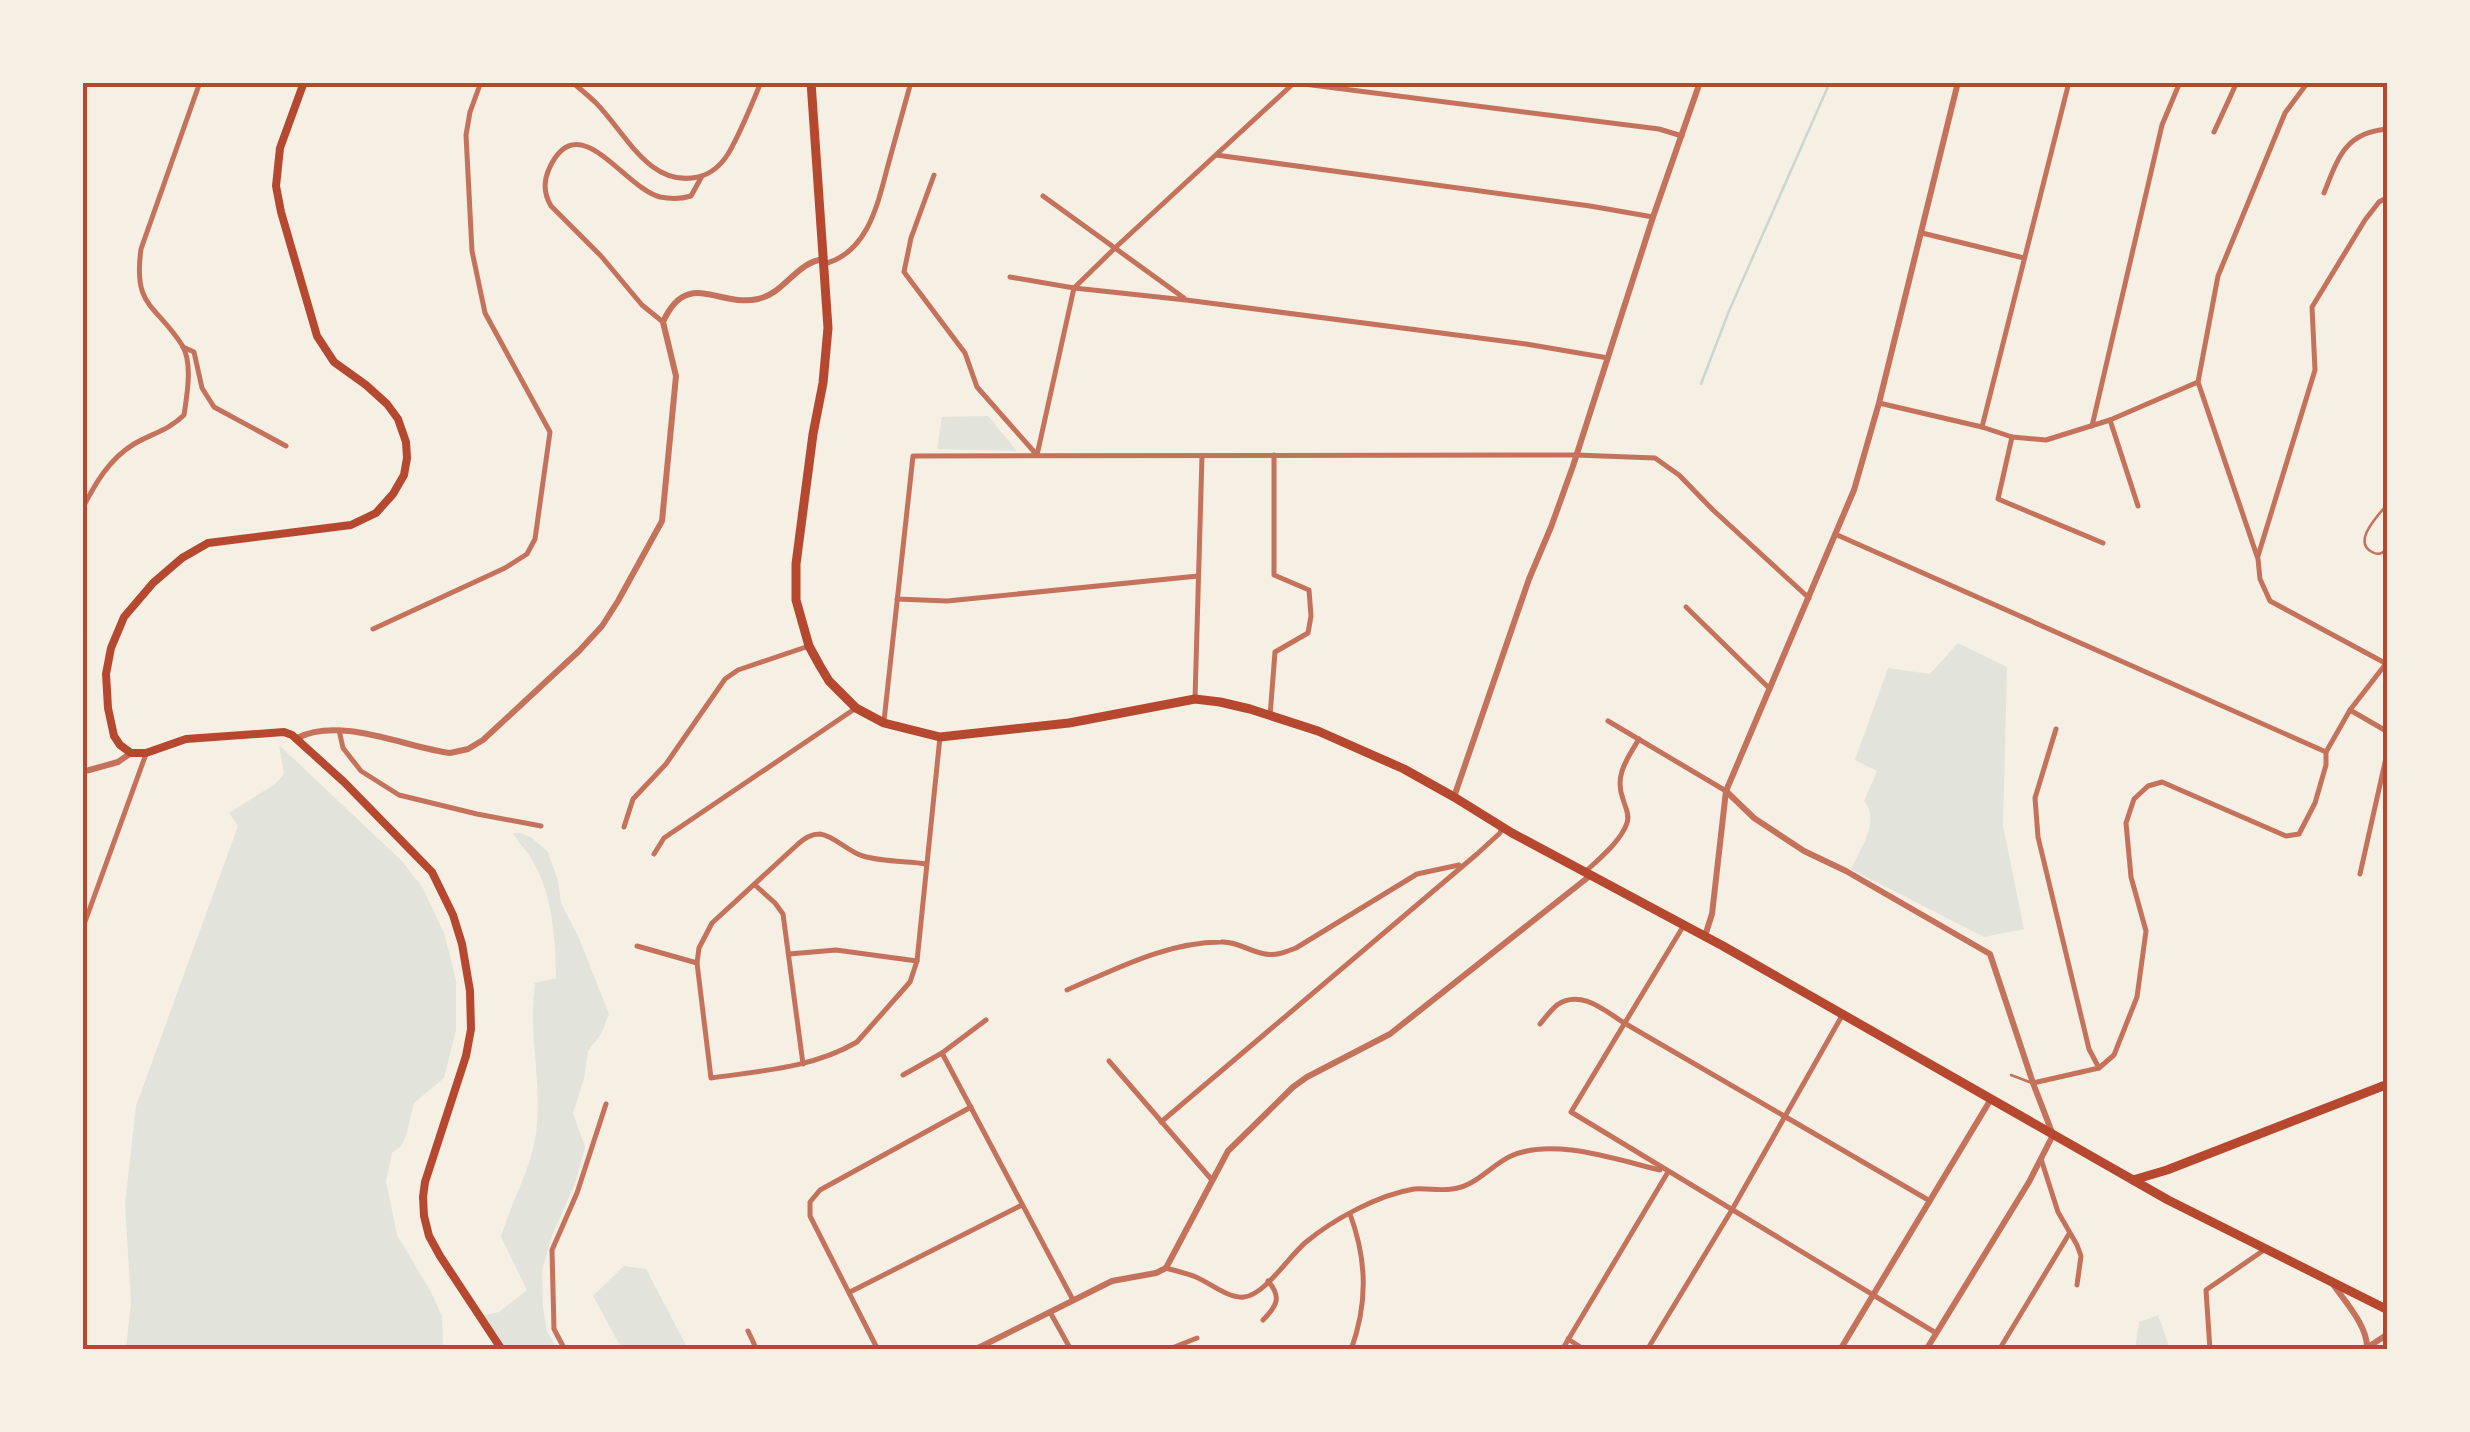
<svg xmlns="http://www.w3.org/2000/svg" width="2470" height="1432" font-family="Commissioner,sans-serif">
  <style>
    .green { fill: #e2e4dc }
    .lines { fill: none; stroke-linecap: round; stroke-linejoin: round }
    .stream { stroke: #c9d6d2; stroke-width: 2.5 }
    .service { stroke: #c5725c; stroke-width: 2.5 }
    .minor { stroke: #c5725c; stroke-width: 5 }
    .tertiary { stroke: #c5725c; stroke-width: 6 }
    .secondary { stroke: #b5482f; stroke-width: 8 }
    .primary { stroke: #b5482f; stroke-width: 9 }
    .neatline { fill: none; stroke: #b5482f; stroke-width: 4 }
  </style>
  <rect width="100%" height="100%" fill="#f6efe4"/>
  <g class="green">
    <path d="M988 416 1017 451 937 449 942 417Z"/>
    <path d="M1958 643 2007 667 2003 826 2024 929 1984 937 1851 869C1860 848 1881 821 1864 801L1877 771 1855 760 1888 668 1930 674Z"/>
    <path d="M279 745 402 861 423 888 444 933 456 980V1030L444 1078 414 1103 406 1136 401 1146 392 1153 386 1181 397 1235 431 1292 442 1316 443 1344 446 1349H126L131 1302 125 1204 136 1106 238 826 229 813 275 784 284 774Z"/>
    <path d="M513 833H521L532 838 548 852 558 881 561 903 579 938 609 1014 601 1034 588 1051 584 1079 573 1113 585 1147 576 1181 552 1236 542 1270 543 1307 547 1331 557 1349H502L479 1316 499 1312 527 1290 501 1237C511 1202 531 1170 536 1133 541 1096 534 1059 533 1023 532 1010 534 996 535 983L556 978C556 941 552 892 532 860 527 850 518 843 513 833Z"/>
    <path d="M624 1266 646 1269 688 1349H622L593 1296Z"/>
    <path d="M2158 1315 2170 1349H2135L2139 1322Z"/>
  </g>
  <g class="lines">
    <path class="stream" d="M1701 384 1729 311 1830 82"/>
    <g class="service">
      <path d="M2388 503C2380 514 2351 541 2372 552 2379 556 2382 553 2388 549"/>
      <path d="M2011 1075 2032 1083"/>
    </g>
    <g class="minor">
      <path d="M572 82C580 89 589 96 596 103 625 132 649 188 698 177 711 174 721 165 728 154 741 132 751 106 761 82"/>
      <path d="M1288 82 1659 129 1682 136"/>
      <path d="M82 86 83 82"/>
      <path d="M2214 132 2237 82"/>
      <path d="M1216 155 1590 206 1653 217"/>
      <path d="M934 175 911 238 904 272 965 353 977 387 1037 455"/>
      <path d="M2324 193C2338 158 2345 132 2388 129"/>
      <path d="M1043 196 1184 298"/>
      <path d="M1922 233 2024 258"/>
      <path d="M824 264C871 252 879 197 890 158 897 133 904 108 911 82"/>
      <path d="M1010 277 1074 288 1186 300 1526 344 1608 358"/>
      <path d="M663 322 642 305 601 256 551 206C544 194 543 182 549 169 578 104 624 188 660 197 670 199 681 199 691 196L702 176"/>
      <path d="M183 347 194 352 202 388 214 407 286 446"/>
      <path d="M2198 382 2218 276 2285 113 2308 82"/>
      <path d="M1879 403 1982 427 2012 437 2046 440 2110 420 2198 382 2258 559 2260 579 2270 601 2385 663"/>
      <path d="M2110 420 2138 506"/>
      <path d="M2092 426 2162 125 2180 82"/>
      <path d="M1982 427 2069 82"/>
      <path d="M2012 437 1998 499 2103 543"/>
      <path d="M1037 455 1074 288 1116 247 1295 82"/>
      <path d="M82 509C95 484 109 459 134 444 151 434 169 430 184 415 187 395 193 363 182 345 155 303 133 308 141 249L200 82"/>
      <path d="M1835 534 2326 752"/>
      <path d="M2258 556 2315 370 2312 307 2365 220 2379 202 2388 197"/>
      <path d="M897 599 947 601 1198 576"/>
      <path d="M1686 607 1770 689"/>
      <path d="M373 629 505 568 527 554 535 539 550 432 485 313 472 251 466 135 470 112 481 82"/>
      <path d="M1195 699 1202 456"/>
      <path d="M2350 710 2388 732"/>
      <path d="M1270 716 1275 652 1308 633 1311 616 1309 590 1274 575V455"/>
      <path d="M884 721 913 456 1576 455 1655 458 1679 475 1713 510 1809 598"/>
      <path d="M1608 721 1726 791"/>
      <path d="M2056 729 2035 798 2038 837 2089 1049 2099 1068"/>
      <path d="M339 730 343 748 361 771 399 795 477 814 541 826"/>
      <path d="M624 827 633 799 666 764 725 679 738 670 809 646"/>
      <path d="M654 854 664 838 856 708"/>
      <path d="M927 864C906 861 883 862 863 856 848 852 835 836 820 834 811 834 805 838 798 844L712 923 699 948 697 963 711 1078C760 1071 813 1068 857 1042L910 982 917 961 940 737"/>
      <path d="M1585 872C1599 859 1621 841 1627 823 1630 814 1625 807 1623 799 1614 776 1627 759 1639 739"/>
      <path d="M2360 874 2388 749"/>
      <path d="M755 885 775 903 783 914 803 1064"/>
      <path d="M1684 925 1571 1112 1936 1333"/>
      <path d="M82 930 146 754"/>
      <path d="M637 946 697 963"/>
      <path d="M789 954 836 950 917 961"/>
      <path d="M1067 990C1116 969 1167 942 1221 942 1237 941 1250 952 1265 954 1276 956 1286 952 1296 948L1417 874 1459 865"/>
      <path d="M1540 1024C1545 1018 1551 1010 1557 1005 1581 988 1606 1012 1626 1024L1930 1201"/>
      <path d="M942 1053 986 1020"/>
      <path d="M1109 1061 1212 1180"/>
      <path d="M903 1075 942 1053 1073 1300"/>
      <path d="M2033 1083 2099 1068 2114 1055 2137 997 2146 931 2131 877 2126 823 2134 799 2148 786 2162 782 2286 836 2299 834 2315 803 2326 765V752L2350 710 2388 661"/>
      <path d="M1161 1122 1477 854 1500 833 1502 827"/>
      <path d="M2041 1159 2058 1212 2077 1245 2081 1256 2077 1285"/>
      <path d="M1350 1214C1367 1260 1368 1303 1351 1350"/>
      <path d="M1166 1268C1176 1271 1186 1273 1196 1277 1210 1283 1229 1299 1244 1297 1265 1295 1289 1256 1306 1242 1334 1219 1378 1195 1414 1189 1427 1188 1440 1191 1452 1189 1475 1187 1491 1165 1511 1156 1553 1137 1617 1160 1660 1170"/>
      <path d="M850 1292 1022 1205"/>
      <path d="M1050 1312 1071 1350"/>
      <path d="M1263 1320C1277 1306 1282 1297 1268 1281"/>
      <path d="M748 1331 757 1350"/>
      <path d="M1568 1339 1585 1350"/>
      <path d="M565 1350 554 1329 552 1250 577 1193 606 1104"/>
      <path d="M878 1350 810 1216V1202L820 1190 971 1107"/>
      <path d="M1167 1350 1197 1338"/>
      <path d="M1562 1350 1668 1172"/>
      <path d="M1647 1350 1733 1208 1843 1014"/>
      <path d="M1999 1350 2069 1234"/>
      <path d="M2210 1350 2206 1290 2264 1250"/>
    </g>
    <g class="tertiary">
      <path d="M297 738C341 716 404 747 450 753L468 749 483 740 579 651 602 626 618 601 662 521 676 376 663 322C687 268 719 308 758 299 785 293 796 262 824 259"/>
      <path d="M82 772 118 762 131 753"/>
      <path d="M1727 792 1754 818 1804 851 1846 871 1990 954 2033 1083 2053 1135 2029 1182 1926 1350"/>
      <path d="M1454 797 1529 579 1551 527 1573 466 1653 217 1700 82"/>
      <path d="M1705 936 1712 914 1726 791 1854 490 1879 403 1958 82"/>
      <path d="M2333 1284C2345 1302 2367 1325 2367 1347"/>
      <path d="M2365 1349 2388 1334"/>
      <path d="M974 1350 1112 1281 1156 1273 1166 1268 1228 1151 1293 1087 1307 1077 1390 1034 1591 875"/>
      <path d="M1840 1350 1991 1099"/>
    </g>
    <path class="secondary" d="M304 82 280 148 276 186 281 212 317 336 334 362 366 385 387 404 398 419 406 442 407 458 404 475 393 494 376 513 351 525 208 543 182 558 153 583 124 617 111 648 106 674 108 708 114 736 120 745 131 753H146L186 739 284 732 292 735 344 782 432 872 453 915 462 944 470 991 471 1029 466 1056 425 1182 423 1197 424 1216 429 1236 440 1256 502 1350"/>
    <g class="primary">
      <path d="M811 82 828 328 823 383 813 434 796 564V600L809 646 820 666 829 681 856 708 884 723 940 737 1069 723 1195 699 1220 702 1250 709 1318 731 1404 769 1454 797 1512 833 1723 946 2168 1200 2388 1310"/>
      <path d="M2133 1180 2167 1170 2388 1084"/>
    </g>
  </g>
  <rect width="2470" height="1432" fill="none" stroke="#f6efe4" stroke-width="170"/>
  <rect x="85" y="85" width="2300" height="1262" class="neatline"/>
</svg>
